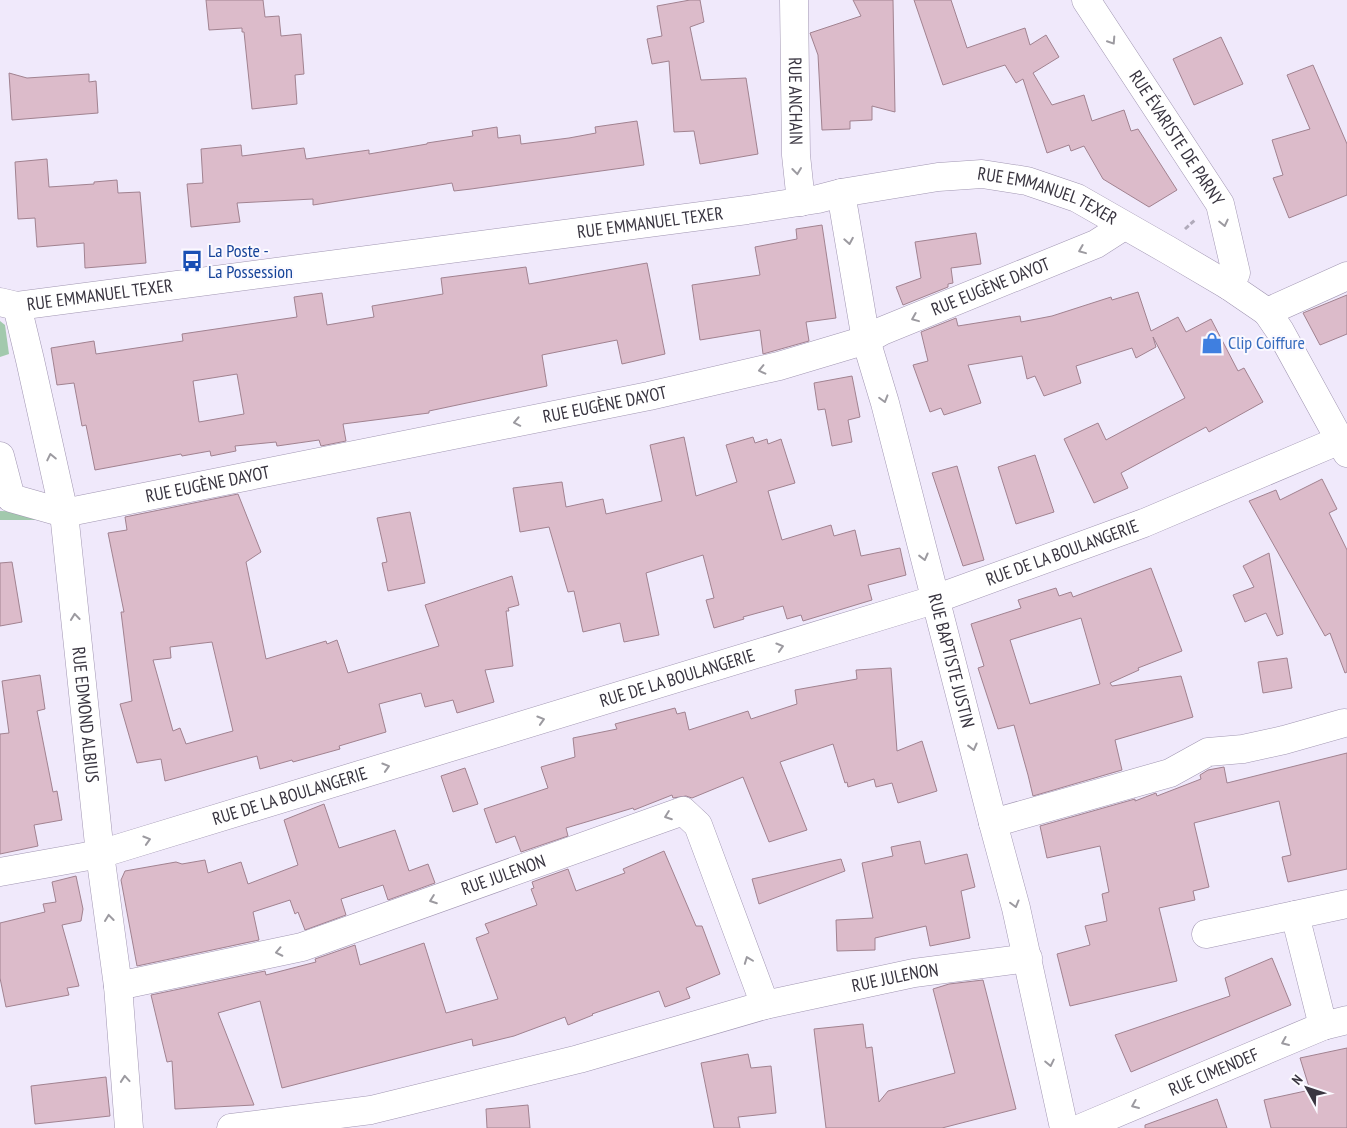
<svg xmlns="http://www.w3.org/2000/svg" width="1347" height="1128" font-family="'PT Sans Narrow',sans-serif">
  <style>
    .green { fill: #a2c9ad }
    .building { fill: #dcbbca; stroke: #a18290; fill-rule: evenodd }
    .lines { fill: none; stroke-linecap: round; stroke-linejoin: round }
    .minor-casing { stroke: #a196b2; stroke-width: 29 }
    .major-casing { stroke: #a196b2; stroke-width: 29 }
    .path { stroke: #b0aaba; stroke-width: 3; stroke-dasharray: 5 2.5; stroke-linecap: butt }
    .minor { stroke: #fff; stroke-width: 28 }
    .major { stroke: #fff; stroke-width: 28 }
    .oneway { stroke: #9c9aa0 }
    .labels { text-anchor: middle; stroke-width: 4; stroke-linejoin: round; paint-order: stroke }
    .street-label { font-size: 18px; fill: #393540; stroke: #fbf9ff }
    .transit-label { font-size: 18px; fill: #164399; stroke: #fbf9ff; text-anchor: start }
    .shop-label { font-size: 18px; fill: #366cbe; stroke: #fbf9ff; text-anchor: start }
  </style>
  <rect width="100%" height="100%" fill="#f0e9fb"/>
  <g class="green">
    <path d="M0 321 5 325 9 354 0 357Z"/>
    <path d="M0 511 42 512 43 520H0Z"/>
  </g>
  <g class="building">
    <path d="M206 0H263L265 17 279 16 281 36 301 34 304 74 295 75 297 104 252 109 244 32H242V28L209 30Z"/>
    <path d="M690 0H700L704 22 690 27 701 80 746 78 758 154 700 164 694 131 674 132 669 61 652 64 647 39 662 36 657 6Z"/>
    <path d="M853 0H893L895 112 872 106V120L850 121V129L822 130 818 55 810 33 861 16Z"/>
    <path d="M914 0H951L967 48 1025 28 1030 45 1046 35 1059 57 1033 73 1052 105 1084 95 1092 121 1124 110 1131 131 1138 129 1177 190 1149 207 1103 179 1084 146 1071 151 1069 145 1047 153 1023 79 1016 83 1005 65 943 85Z"/>
    <path d="M1221 37 1243 84 1194 105 1173 59Z"/>
    <path d="M1313 65 1347 144V195L1289 218 1273 178 1283 175 1272 140 1310 129 1287 75Z"/>
    <path d="M9 73 27 78 89 74V82L96 81 98 113 12 120Z"/>
    <path d="M637 121 644 165 471 189 454 191 452 183 313 205V199L237 203 240 222 191 227 187 184 203 183 201 149 241 145 242 156 304 148 306 159 369 150V154L427 144V143L473 136 472 131 497 127 498 138 520 135 521 144 569 138 596 133 595 127Z"/>
    <path d="M47 159 49 187 94 184V182L117 180 118 193 140 192 146 263 85 268 84 243 37 247 35 218 18 219 15 162Z"/>
    <path d="M822 225 836 318 806 322 809 341 763 354 760 330 700 340 692 285 760 275 755 247 797 239 796 229Z"/>
    <path d="M976 233 981 264 951 268 953 283 948 284V287L903 305 896 287 921 278 915 242Z"/>
    <path d="M647 263 665 354 622 364 617 340 542 355 547 386 429 411V413L343 424 346 441 321 446 319 440 277 446 276 442 235 446 236 451 211 456 210 451 182 456 181 454 95 470 86 425 82 426 74 383 57 385 51 348 94 341 96 354 183 341 182 334 297 317 294 297 322 293 327 325 374 317 372 306 443 294 441 278 526 267 529 284ZM237 374 244 414 199 422 193 381Z"/>
    <path d="M1138 292 1151 331 1178 317 1186 332 1211 319 1238 371 1244 368 1263 402 1209 432 1206 427 1121 473 1128 488 1094 503 1064 439 1098 423 1106 440 1185 398 1153 337 1156 347 1136 358 1132 348 1076 366 1081 383 1044 396 1035 376 1027 379 1022 356 968 365 981 403 944 415 941 408 930 412 913 365 928 361 921 332 956 318 958 326 1020 316 1021 322 1052 316 1111 297 1112 300Z"/>
    <path d="M1347 295V334L1320 345 1303 313Z"/>
    <path d="M852 376 860 417 848 420 852 442 832 446 825 409 818 410 814 383Z"/>
    <path d="M684 437 696 496 737 482 726 445 753 437 755 443 767 439 768 444 781 439 795 483 768 491 782 540 831 525 834 536 855 530 861 556 900 548 906 575 868 585 872 600 803 621 801 615 787 619 783 606 743 617 744 619 714 628 706 600 714 598 703 555 646 573 659 635 624 642 620 623 583 632 574 591 568 592 549 527 520 532 513 488 562 482 566 507 603 499 606 514 662 501 650 445Z"/>
    <path d="M1035 455 1054 512 1016 524 998 467Z"/>
    <path d="M957 466 984 560 963 566 932 473Z"/>
    <path d="M1322 479 1337 509 1329 513 1347 550V672L1345 673 1330 633 1325 636 1249 501 1276 490 1280 500Z"/>
    <path d="M238 494 261 552 246 562 266 659 326 641 327 644 337 640 348 673 439 646 425 605 512 576 519 605 508 608 509 611H506L513 666 485 670 494 702 457 713 453 700 425 707 421 693 379 704 386 732 339 746 340 749 293 762 292 760 260 769 257 756 165 781 161 759 137 763 120 704 132 701 121 612H124L108 533 127 530 125 517ZM212 642 233 731 186 744 180 728 173 731 153 660 171 658 170 647Z"/>
    <path d="M410 512 425 583 388 591 382 563 387 562 377 518Z"/>
    <path d="M1269 553 1283 634 1277 636 1266 613 1245 622 1233 595 1254 587 1243 566Z"/>
    <path d="M12 562 22 622 0 626V563Z"/>
    <path d="M1151 568 1182 651 1138 668 1139 670 1110 683 1112 686 1181 676 1193 717 1115 740 1122 770 1033 796 1028 775 1014 725 998 729 978 668 984 666 971 624 1021 608 1018 600 1056 588 1059 596 1071 592 1073 597ZM1081 618 1100 684 1030 704 1010 640Z"/>
    <path d="M1287 658 1292 688 1263 693 1258 662Z"/>
    <path d="M891 668 897 751 922 741 937 791 898 803 892 783 876 787 874 779 848 787 847 782 845 783 833 744 780 762 807 830 769 842 743 777 692 798 686 796 673 798 672 795 634 810 633 808 566 828 568 836 521 852 515 836 496 843 484 809 548 788 541 767 575 757 573 738 617 729 615 724 675 708 677 714 685 712 689 730 748 711 751 719 797 704 795 690 857 679 856 670Z"/>
    <path d="M40 675 45 709 37 711 53 792 57 791 62 820 34 825 38 846 0 854V734L9 733 2 681Z"/>
    <path d="M1347 753V869L1288 882 1282 857 1291 855 1279 801 1194 823 1209 887 1193 891 1195 900 1159 908 1177 981 1070 1006 1057 954 1090 945 1085 926 1107 921 1102 894 1109 892 1100 846 1047 858 1040 826 1135 799V801L1156 793 1157 796 1201 779 1200 775 1208 770 1224 767 1227 783Z"/>
    <path d="M465 768 478 804 453 812 441 776Z"/>
    <path d="M324 804 339 848 395 830 409 871 428 864 435 883 388 900 383 885 341 899 346 915 305 930 298 912 295 914 290 900 253 912 259 940 137 966 121 880 125 871 176 862 182 864 205 860 208 873 241 862 248 884 298 865 284 820Z"/>
    <path d="M920 841 925 864 967 854 975 887 961 891 970 938 930 946 926 926 875 938V950L837 951 836 920 873 918 862 863 893 856 891 847Z"/>
    <path d="M664 851 696 926H702L720 974 686 988 690 998 665 1007 659 991 592 1014 593 1015 568 1025 565 1017 514 1036 473 1046 472 1039 282 1088 260 1001 218 1013 254 1105 175 1109 172 1061 167 1062 151 995 265 971 266 975 316 962 315 959 355 945 360 965 424 943 446 1013 498 999 476 938 489 933 485 924 537 905 531 889 534 888 532 882 568 869 576 891 625 873 623 869Z"/>
    <path d="M841 859 845 871 759 904 752 879Z"/>
    <path d="M76 876 83 909 81 921 62 925 79 986 67 988 69 995 6 1007 0 978V923L45 912 43 904 56 902 52 882Z"/>
    <path d="M1272 958 1291 1005 1131 1072 1115 1035 1230 996 1225 978Z"/>
    <path d="M983 980 1016 1109 942 1128H826L814 1029 863 1024 866 1048 872 1047 879 1102 888 1091 955 1073 933 989 949 984Z"/>
    <path d="M1347 1048V1128H1271L1264 1100 1310 1090 1300 1058Z"/>
    <path d="M748 1054 751 1068 771 1066 776 1113 738 1117 740 1128H714L701 1063Z"/>
    <path d="M106 1077 110 1116 35 1124 31 1086Z"/>
    <path d="M1217 1099 1227 1128H1145V1125Z"/>
    <path d="M528 1105 530 1128H487L486 1109Z"/>
  </g>
  <g class="lines">
    <g class="minor-casing">
      <g id="minor">
        <path id="s1" d="M794 0 796 155 801 202"/>
        <path id="s2" d="M841 193 866 340 885 403 993 823 1016 908 1064 1128"/>
        <path id="s3" d="M0 302 17 306 747 210 818 199 841 193 938 177 982 174 1027 181 1077 198 1168 250 1229 286 1267 312 1347 276"/>
        <path id="s4" d="M17 306 30 360 64 513 100 854 118 986 129 1128"/>
        <path id="s5" d="M0 456 11 498 64 513 649 396 779 366 866 340 882 331 1096 244 1124 226"/>
        <path d="M993 823 1170 773 1208 752 1243 749 1284 740 1344 723"/>
        <path id="s6" d="M0 872 100 854 927 602 1144 523 1340 440"/>
        <path d="M1295 915 1323 1026"/>
        <path d="M1206 934 1347 904"/>
        <path id="s7" d="M118 986 302 947 683 811 698 825 765 1005"/>
        <path id="s8" d="M231 1128 371 1110 579 1059 765 1005 914 973 1028 958"/>
        <path id="s9" d="M1081 1128 1323 1026 1347 1020"/>
      </g>
    </g>
    <g class="major-casing">
      <g id="major">
        <path id="s10" d="M1086 0 1220 204 1236 273 1229 286"/>
        <path d="M1267 312 1280 331 1347 453"/>
      </g>
    </g>
    <path class="path" d="M1185 229 1195 220"/>
    <use href="#minor" class="minor"/>
    <use href="#major" class="major"/>
  </g>
  <defs><path id="oneway-chevron" d="M-2-3.5L2.5 0L-2 3.5" fill="none" stroke-width="1.6" stroke-linecap="round" stroke-linejoin="round" transform="scale(1.25)"/></defs>
  <g class="oneway">
    <use href="#oneway-chevron" transform="translate(1112 41) rotate(57)"/>
    <use href="#oneway-chevron" transform="translate(797 171) rotate(83)"/>
    <use href="#oneway-chevron" transform="translate(1224 223) rotate(77)"/>
    <use href="#oneway-chevron" transform="translate(849 241) rotate(80)"/>
    <use href="#oneway-chevron" transform="translate(1082 250) rotate(158)"/>
    <use href="#oneway-chevron" transform="translate(915 318) rotate(158)"/>
    <use href="#oneway-chevron" transform="translate(762 370) rotate(167)"/>
    <use href="#oneway-chevron" transform="translate(884 399) rotate(74)"/>
    <use href="#oneway-chevron" transform="translate(517 422) rotate(169)"/>
    <use href="#oneway-chevron" transform="translate(51 457) rotate(-102)"/>
    <use href="#oneway-chevron" transform="translate(924 557) rotate(76)"/>
    <use href="#oneway-chevron" transform="translate(75 617) rotate(-96)"/>
    <use href="#oneway-chevron" transform="translate(780 647) rotate(-17)"/>
    <use href="#oneway-chevron" transform="translate(541 720) rotate(-17)"/>
    <use href="#oneway-chevron" transform="translate(973 747) rotate(76)"/>
    <use href="#oneway-chevron" transform="translate(386 767) rotate(-17)"/>
    <use href="#oneway-chevron" transform="translate(668 816) rotate(160)"/>
    <use href="#oneway-chevron" transform="translate(147 840) rotate(-17)"/>
    <use href="#oneway-chevron" transform="translate(433 900) rotate(160)"/>
    <use href="#oneway-chevron" transform="translate(1015 904) rotate(75)"/>
    <use href="#oneway-chevron" transform="translate(109 918) rotate(-97)"/>
    <use href="#oneway-chevron" transform="translate(279 952) rotate(168)"/>
    <use href="#oneway-chevron" transform="translate(748 960) rotate(-111)"/>
    <use href="#oneway-chevron" transform="translate(1285 1042) rotate(157)"/>
    <use href="#oneway-chevron" transform="translate(1050 1063) rotate(78)"/>
    <use href="#oneway-chevron" transform="translate(125 1079) rotate(-95)"/>
    <use href="#oneway-chevron" transform="translate(1135 1105) rotate(157)"/>
  </g>
  <defs>
    <g id="bus-bare" transform="scale(1.725)"><path d="M-5-6H5V4H4V6H2V4H-2V6H-4V4H-5ZM-3.5-4V0h7V-4ZM-3.5 1.2v1.5H-2V1.2ZM2 1.2v1.5H3.5V1.2Z" fill="#1a4fb4" stroke="#fbf9ff" stroke-width="2.5" paint-order="stroke"/></g>
    <g id="shop-bare" transform="scale(1.725)"><path d="M-5-2.5h2.3a2.7 3.5 0 0 1 5.4 0H5L5.5 6h-11ZM-1.5-2.5h3a1.5 2.3 0 0 0-3 0Z" fill="#3f7fe0" stroke="#fbf9ff" stroke-width="2.5" paint-order="stroke"/></g>
  </defs>
  <g fill-rule="evenodd">
    <use href="#bus-bare" x="192" y="261"/>
    <use href="#shop-bare" x="1212" y="343"/>
  </g>
  <g class="labels">
    <g class="street-label">
      <text dy="6" stroke="none"><textPath href="#s1" startOffset="101">RUE ANCHAIN</textPath></text>
      <text dy="6" stroke="none"><textPath href="#s10" startOffset="165">RUE ÉVARISTE DE PARNY</textPath></text>
      <text dy="6" stroke="none"><textPath href="#s3" startOffset="1061">RUE EMMANUEL TEXER</textPath></text>
      <text dy="6" stroke="none"><textPath href="#s3" startOffset="656">RUE EMMANUEL TEXER</textPath></text>
      <text dy="6" stroke="none"><textPath href="#s5" startOffset="1055">RUE EUGÈNE DAYOT</textPath></text>
      <text dy="6" stroke="none"><textPath href="#s3" startOffset="101">RUE EMMANUEL TEXER</textPath></text>
      <text dy="6" stroke="none"><textPath href="#s5" startOffset="650">RUE EUGÈNE DAYOT</textPath></text>
      <text dy="6" stroke="none"><textPath href="#s5" startOffset="245">RUE EUGÈNE DAYOT</textPath></text>
      <text dy="6" stroke="none"><textPath href="#s6" startOffset="1110">RUE DE LA BOULANGERIE</textPath></text>
      <text dy="6" stroke="none"><textPath href="#s2" startOffset="481">RUE BAPTISTE JUSTIN</textPath></text>
      <text dy="6" stroke="none"><textPath href="#s6" startOffset="705">RUE DE LA BOULANGERIE</textPath></text>
      <text dy="6" stroke="none"><textPath href="#s4" startOffset="415">RUE EDMOND ALBIUS</textPath></text>
      <text dy="6" stroke="none"><textPath href="#s6" startOffset="300">RUE DE LA BOULANGERIE</textPath></text>
      <text dy="6" stroke="none"><textPath href="#s7" startOffset="402">RUE JULENON</textPath></text>
      <text dy="6" stroke="none"><textPath href="#s8" startOffset="682">RUE JULENON</textPath></text>
      <text dy="6" stroke="none"><textPath href="#s9" startOffset="144">RUE CIMENDEF</textPath></text>
    </g>
    <g class="transit-label">
      <text x="208" y="257">La Poste -<tspan x="208" dy="21">La Possession</tspan></text>
    </g>
    <g class="shop-label">
      <text x="1228" y="349">Clip Coiffure</text>
    </g>
  </g>
  <g transform="translate(1307 1088) rotate(310)" stroke="#fbf9ff" stroke-width="4" paint-order="stroke">
  <path d="M0-4L9 19L0 12L-9 19Z" fill="#393540"/>
  <text y="-8" font-size="14" font-weight="bold" text-anchor="middle" fill="#393540">N</text>
  </g>
</svg>
